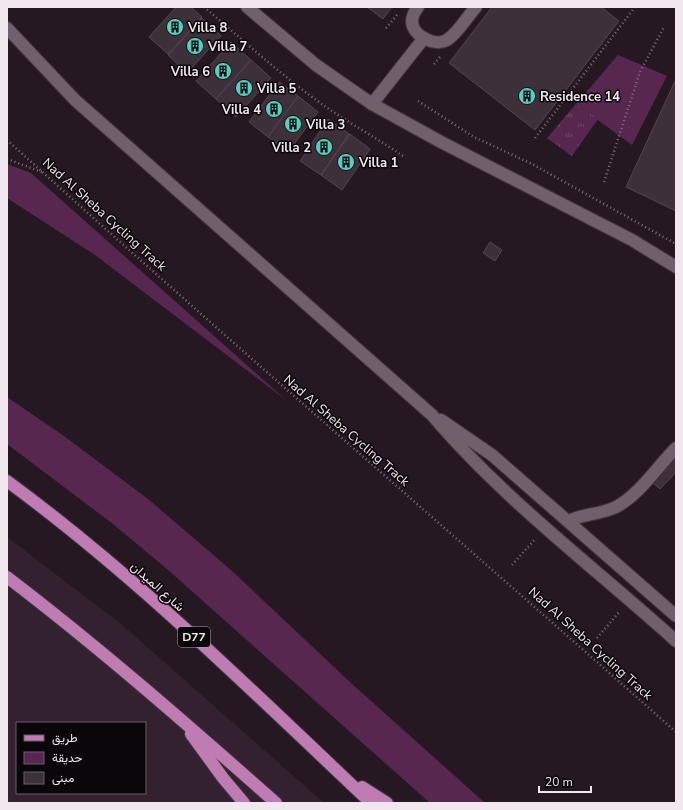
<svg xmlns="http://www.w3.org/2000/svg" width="683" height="810" font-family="'Nunito Sans',Vazirmatn,sans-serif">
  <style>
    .built { fill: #342130; fill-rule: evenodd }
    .green { fill: #572750 }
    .park { fill: url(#park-tufts) }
    .building { fill: #3e303b; stroke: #544551 }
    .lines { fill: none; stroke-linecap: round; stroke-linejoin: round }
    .minor-casing { stroke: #40363e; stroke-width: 14 }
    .major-casing { stroke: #40363e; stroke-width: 14 }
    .path { stroke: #7f737c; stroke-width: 2.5; stroke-dasharray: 1 3; stroke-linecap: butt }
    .minor { stroke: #705f6c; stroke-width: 12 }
    .major { stroke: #bf7cb3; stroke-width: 12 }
    .labels { text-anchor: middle; stroke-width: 3; stroke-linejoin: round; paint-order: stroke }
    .shield { fill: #0b060a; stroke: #aca4aa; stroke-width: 1 }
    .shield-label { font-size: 12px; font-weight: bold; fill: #f1e7ef }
    .poi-label { font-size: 13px; font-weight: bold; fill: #f1e7ef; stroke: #0b060a; text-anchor: start }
    .street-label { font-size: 13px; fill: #f1e7ef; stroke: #0b060a }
  </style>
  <defs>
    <pattern id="park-tufts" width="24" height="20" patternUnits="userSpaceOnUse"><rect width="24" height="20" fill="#572750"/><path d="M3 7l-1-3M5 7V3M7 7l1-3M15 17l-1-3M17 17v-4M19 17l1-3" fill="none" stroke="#70466a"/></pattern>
  </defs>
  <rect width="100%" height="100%" fill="#261823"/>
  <path class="built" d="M7 537 121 624 324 803H7ZM17 723H145V793H17Z"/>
  <g class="green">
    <path d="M618 55 667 76 632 145 576 104Z"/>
    <path d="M7 164 31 173 286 400 95 255 7 198Z"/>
    <path d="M7 397 64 436 148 499 231 570 351 683 485 803H430L167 569 113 524 7 444Z"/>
  </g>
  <path class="park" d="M576 104 598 119 572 156 547 138Z"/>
  <g class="building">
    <path d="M176 7H191L202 17 168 54 149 37Z"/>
    <path d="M367 7H392L383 19Z"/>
    <path d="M492 7H601L619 21 535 130 449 63Z"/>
    <path d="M202 18 221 36 187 73 168 55Z"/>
    <path d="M231 42 251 60 216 99 196 81Z"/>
    <path d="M251 60 271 78 236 117 216 99Z"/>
    <path d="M676 79V211L626 187Z"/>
    <path d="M279 82 298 96 268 137 249 122Z"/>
    <path d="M298 96 318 112 288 152 268 137Z"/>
    <path d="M328 119 349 134 321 175 300 161Z"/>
    <path d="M350 134 370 149 342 190 321 175Z"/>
    <path d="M490 242 502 250 495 261 483 253Z"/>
    <path d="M672 459 676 462V472L660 489 652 482Z"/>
  </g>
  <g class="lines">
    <g class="minor-casing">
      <g id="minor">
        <path d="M247 7 316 65 372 104 441 142 632 240 676 267"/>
        <path d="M418 7C415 11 412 16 412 21 412 36 435 47 447 40 458 33 467 17 476 7"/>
        <path d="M7 28 75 100 432 415C503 499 594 567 676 641"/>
        <path d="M372 104 424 38"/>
        <path d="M441 420 492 455 676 616"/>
        <path d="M569 521C580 514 600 515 616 507 640 494 657 467 676 448"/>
      </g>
    </g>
    <g class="major-casing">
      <g id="major">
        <path d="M7 481C138 577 253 692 371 803"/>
        <path d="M7 577C100 648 188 725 276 803"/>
        <path d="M191 734 223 778 244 803"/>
        <path d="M362 787 387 803"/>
      </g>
    </g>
    <g class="path">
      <path d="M204 7C244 41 283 77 326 107 351 124 378 139 403 156"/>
      <path d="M386 28 397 15"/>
      <path d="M434 64 440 57"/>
      <path d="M418 101 474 137 532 164 676 244"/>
      <path d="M535 138 635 7"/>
      <path d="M7 140C227 340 453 534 676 732"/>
      <path d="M7 159 42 172"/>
      <path d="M604 182 640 72 664 27"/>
      <path d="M512 565 536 538"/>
      <path d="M597 638 620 611"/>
    </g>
    <use href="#minor" class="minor"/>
    <use href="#major" class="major"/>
  </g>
  <defs>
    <g id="building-disc" transform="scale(0.9)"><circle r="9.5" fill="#59cebf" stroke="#0b060a"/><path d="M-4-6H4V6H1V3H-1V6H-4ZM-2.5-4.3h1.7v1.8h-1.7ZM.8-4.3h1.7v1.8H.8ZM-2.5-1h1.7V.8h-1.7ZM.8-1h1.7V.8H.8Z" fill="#111"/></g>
  </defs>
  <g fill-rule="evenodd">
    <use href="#building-disc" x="175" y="27"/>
    <use href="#building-disc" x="195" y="46"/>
    <use href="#building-disc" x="223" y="71"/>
    <use href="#building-disc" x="244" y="88"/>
    <use href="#building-disc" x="527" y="96"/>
    <use href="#building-disc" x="274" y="109"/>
    <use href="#building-disc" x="293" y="124"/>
    <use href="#building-disc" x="324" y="147"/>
    <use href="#building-disc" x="346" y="162"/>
  </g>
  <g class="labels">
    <rect class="shield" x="178" y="627" width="32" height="20" rx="3"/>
    <g class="shield-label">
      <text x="194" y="641">D77</text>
    </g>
    <g class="poi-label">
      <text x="188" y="32">Villa 8</text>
      <text x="208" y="51">Villa 7</text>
      <text x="210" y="76" text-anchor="end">Villa 6</text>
      <text x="257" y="93">Villa 5</text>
      <text x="540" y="101">Residence 14</text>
      <text x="261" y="114" text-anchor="end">Villa 4</text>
      <text x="306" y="129">Villa 3</text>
      <text x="311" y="152" text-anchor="end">Villa 2</text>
      <text x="359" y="167">Villa 1</text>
    </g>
    <g class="street-label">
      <text transform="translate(105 214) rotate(42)" y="5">Nad Al Sheba Cycling Track</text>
      <text transform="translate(347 430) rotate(41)" y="5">Nad Al Sheba Cycling Track</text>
      <text transform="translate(158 586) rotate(42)" y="5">شارع الميدان</text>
      <text transform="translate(591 643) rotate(42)" y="5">Nad Al Sheba Cycling Track</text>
    </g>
  </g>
  <rect width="683" height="810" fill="none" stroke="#f1e7ef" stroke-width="16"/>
  <rect x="16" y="722" width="130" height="72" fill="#0b060a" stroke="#676066"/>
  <rect x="24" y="735" width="20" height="6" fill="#bf7cb3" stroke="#676066"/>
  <text x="52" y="742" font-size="12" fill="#f1e7ef">طريق</text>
  <rect x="24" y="752" width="20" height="12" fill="#572750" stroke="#676066"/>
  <text x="52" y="762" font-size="12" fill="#f1e7ef">حديقة</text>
  <rect x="24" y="772" width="20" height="12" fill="#3e303b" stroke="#676066"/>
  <text x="52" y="782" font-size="12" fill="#f1e7ef">مبنى</text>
  <path d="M539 786v6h52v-6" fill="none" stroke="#f1e7ef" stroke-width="2"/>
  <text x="545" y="786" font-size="12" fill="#f1e7ef" stroke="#0b060a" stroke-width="3" paint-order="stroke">20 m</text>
</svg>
